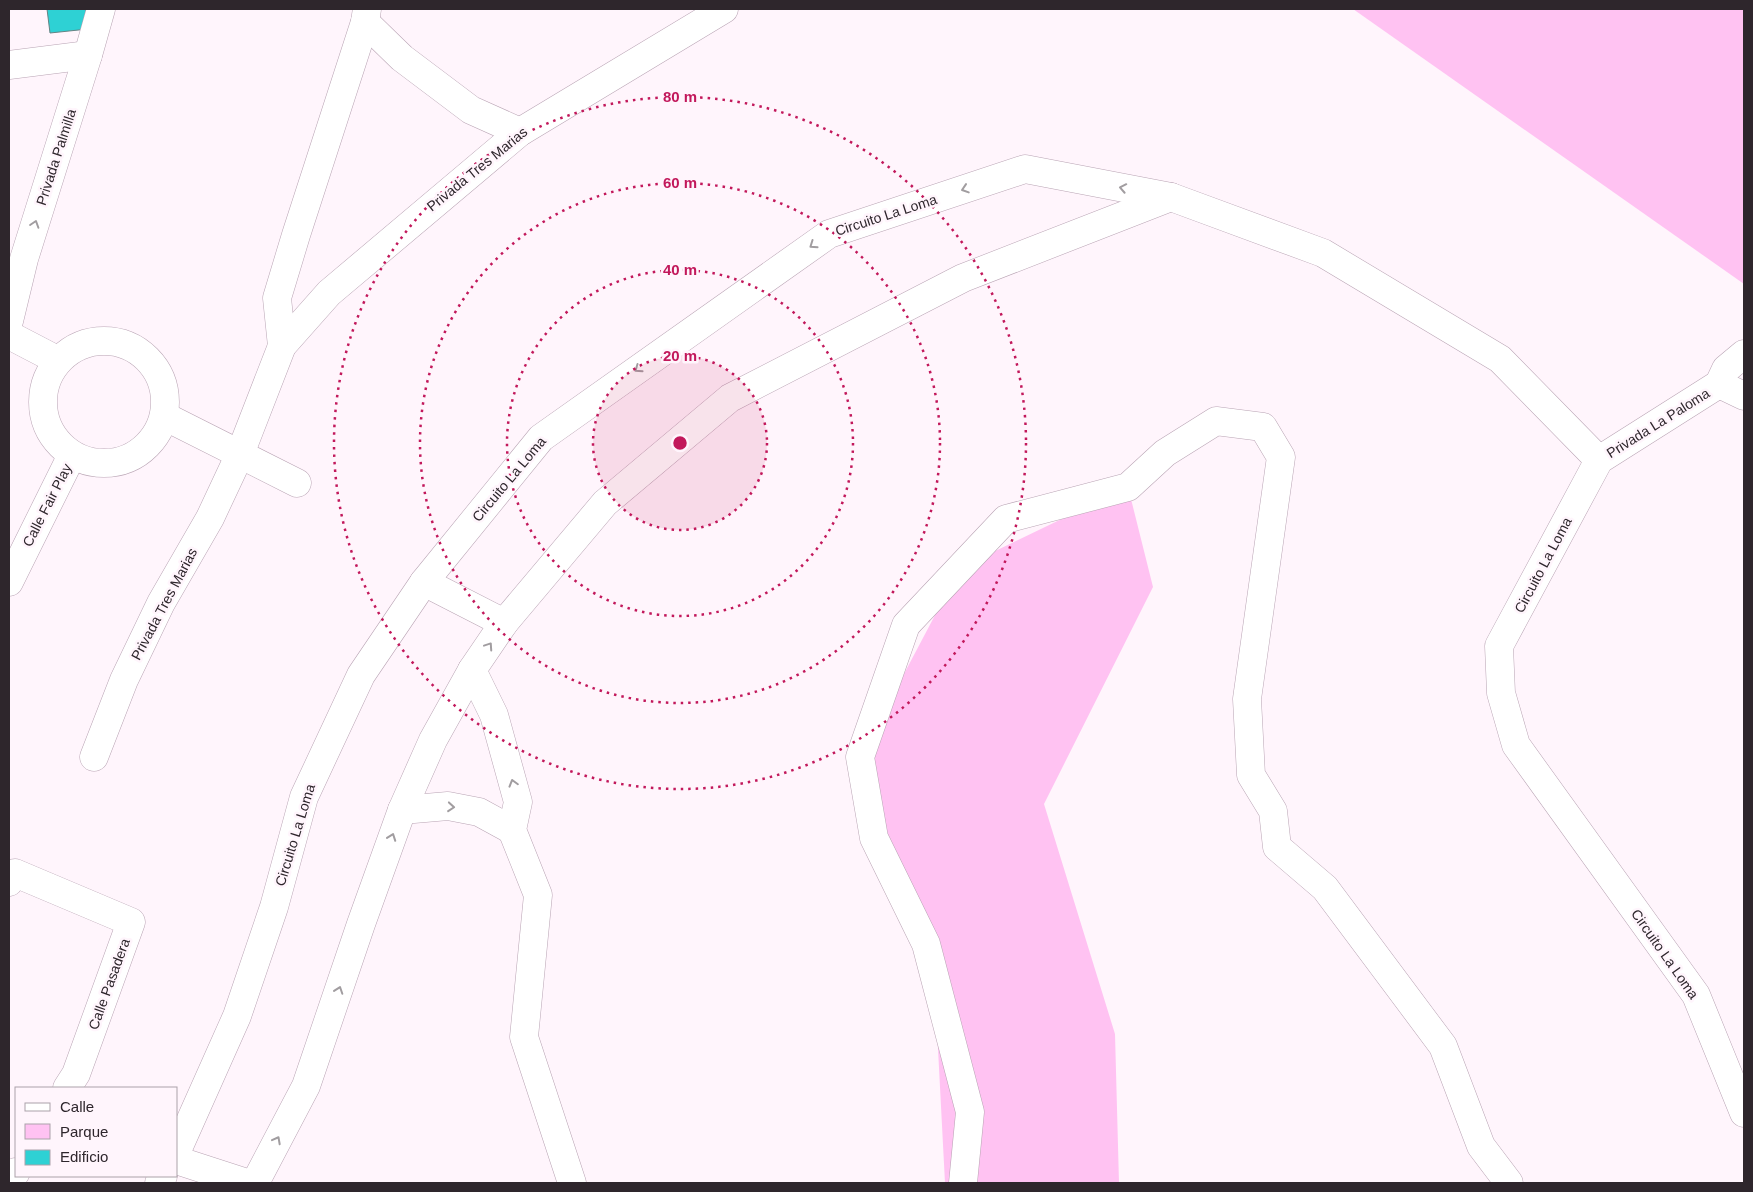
<svg xmlns="http://www.w3.org/2000/svg" width="1753" height="1192" font-family="Helvetica,sans-serif">
  <style>
    .green { fill: #ffc2f2 }
    .building { fill: #2ed1d4; stroke: #658383 }
    .lines { fill: none; stroke-linecap: round; stroke-linejoin: round }
    .street-casing { stroke: #b9a4b4; stroke-width: 29 }
    .street { stroke: #fff; stroke-width: 28 }
    .oneway { stroke: #a19da0 }
    .ring { fill: none; stroke: #c2185b; stroke-width: 2.5; stroke-dasharray: 2.5 5 }
    .labels { text-anchor: middle; stroke-width: 5; stroke-linejoin: round; paint-order: stroke }
    .street-label { font-size: 14px; fill: #2e262c; stroke: #fff5fc }
    .centre { fill: #c2185b; stroke: #fff5fc; stroke-width: 2.5 }
    .ring-label { font-size: 15px; text-anchor: middle; font-weight: bold; fill: #c2185b; stroke: #fff5fc; stroke-width: 5; stroke-linejoin: round; paint-order: stroke }
  </style>
  <rect width="100%" height="100%" fill="#fff5fc"/>
  <g class="green">
    <path d="M1353 9H1744V284Z"/>
    <path d="M1128 487 1153 587 1044 804 1115 1034 1119 1183H945L934 972 860 757 960 568Z"/>
  </g>
  <path class="building" d="M47 9H86L88 29 50 33Z"/>
  <g class="lines">
    <g class="street-casing">
      <g id="street">
        <path d="M365 22 402 58 471 110 520 132"/>
        <path d="M9 65 88 55"/>
        <path d="M9 321 24 259 88 55 101 9"/>
        <path d="M9 335 57 360"/>
        <circle cx="104" cy="402" r="61"/>
        <path d="M282 346 277 298 296 235 365 22 367 9"/>
        <path d="M1719 384 1599 460 1499 646 1501 693 1516 745 1696 995 1744 1113"/>
        <path d="M1719 384 1726 369 1744 354"/>
        <path d="M1719 384 1744 396"/>
        <path d="M164 416 297 483"/>
        <path d="M9 582 72 455"/>
        <path d="M424 582 504 623"/>
        <path d="M472 670 494 715 518 802 512 830 538 895 524 1037 572 1183"/>
        <path d="M94 757 124 680 161 603 210 518 240 454 282 346 329 293 520 132 724 9"/>
        <path d="M402 810 448 806 479 812 512 830"/>
        <path d="M9 882 15 873 131 922 76 1074 67 1088"/>
        <path d="M176 1153 237 1016 274 907 304 797 361 675 424 582 541 438 829 234 1025 169 1171 197 1323 253 1500 359 1599 460"/>
        <path d="M176 1160 247 1183"/>
        <path d="M9 1183 16 1172"/>
        <path d="M159 1183 163 1176"/>
        <path d="M255 1183 306 1086 361 924 402 810 433 740 472 670 504 623 605 503 730 398 963 278 1171 197"/>
        <path d="M963 1183 970 1112 926 944 874 838 860 757 906 625 1006 519 1128 487 1165 453 1216 421 1263 427 1281 457 1247 699 1251 775 1273 811 1277 847 1325 888 1443 1046 1481 1146 1509 1183"/>
      </g>
    </g>
    <use href="#street" class="street"/>
  </g>
  <defs><path id="oneway-chevron" d="M-2-3.5L2.5 0L-2 3.5" fill="none" stroke-width="1.6" stroke-linecap="round" stroke-linejoin="round" transform="scale(1.25)"/></defs>
  <g class="oneway">
    <use href="#oneway-chevron" transform="translate(1123 188) rotate(-169)"/>
    <use href="#oneway-chevron" transform="translate(965 189) rotate(162)"/>
    <use href="#oneway-chevron" transform="translate(35 224) rotate(-72)"/>
    <use href="#oneway-chevron" transform="translate(813 245) rotate(145)"/>
    <use href="#oneway-chevron" transform="translate(638 369) rotate(145)"/>
    <use href="#oneway-chevron" transform="translate(489 646) rotate(-56)"/>
    <use href="#oneway-chevron" transform="translate(513 783) rotate(-106)"/>
    <use href="#oneway-chevron" transform="translate(451 807) rotate(5)"/>
    <use href="#oneway-chevron" transform="translate(392 837) rotate(-70)"/>
    <use href="#oneway-chevron" transform="translate(339 990) rotate(-71)"/>
    <use href="#oneway-chevron" transform="translate(277 1140) rotate(-62)"/>
  </g>
  <circle cx="680" cy="443" r="87" fill="#c2185b" fill-opacity=".12"/>
  <g class="ring">
    <circle cx="680" cy="443" r="87"/>
    <circle cx="680" cy="443" r="173"/>
    <circle cx="680" cy="443" r="260"/>
    <circle cx="680" cy="443" r="346"/>
  </g>
  <g class="labels">
    <g class="street-label">
      <text transform="translate(56 157) rotate(-72)" y="5">Privada Palmilla</text>
      <text transform="translate(477 169) rotate(-39)" y="5">Privada Tres Marias</text>
      <text transform="translate(886 215) rotate(-18)" y="5">Circuito La Loma</text>
      <text transform="translate(1658 423) rotate(-32)" y="5">Privada La Paloma</text>
      <text transform="translate(509 479) rotate(-50)" y="5">Circuito La Loma</text>
      <text transform="translate(47 505) rotate(-63)" y="5">Calle Fair Play</text>
      <text transform="translate(1543 565) rotate(-62)" y="5">Circuito La Loma</text>
      <text transform="translate(164 604) rotate(-62)" y="5">Privada Tres Marias</text>
      <text transform="translate(295 835) rotate(-73)" y="5">Circuito La Loma</text>
      <text transform="translate(1665 954) rotate(55)" y="5">Circuito La Loma</text>
      <text transform="translate(109 984) rotate(-70)" y="5">Calle Pasadera</text>
    </g>
  </g>
  <circle cx="680" cy="443" r="8" class="centre"/>
  <g class="ring-label">
    <text x="680" y="102">80 m</text>
    <text x="680" y="188">60 m</text>
    <text x="680" y="275">40 m</text>
    <text x="680" y="361">20 m</text>
  </g>
  <rect width="1753" height="1192" fill="none" stroke="#2e262c" stroke-width="20"/>
  <rect x="15" y="1087" width="162" height="90" fill="#fff5fc" stroke="#aba2a9"/>
  <rect x="25" y="1103" width="25" height="8" fill="#ffffff" stroke="#aba2a9"/>
  <text x="60" y="1112" font-size="15" fill="#2e262c">Calle</text>
  <rect x="25" y="1124" width="25" height="15" fill="#ffc2f2" stroke="#aba2a9"/>
  <text x="60" y="1137" font-size="15" fill="#2e262c">Parque</text>
  <rect x="25" y="1150" width="25" height="15" fill="#2ed1d4" stroke="#aba2a9"/>
  <text x="60" y="1162" font-size="15" fill="#2e262c">Edificio</text>
</svg>
